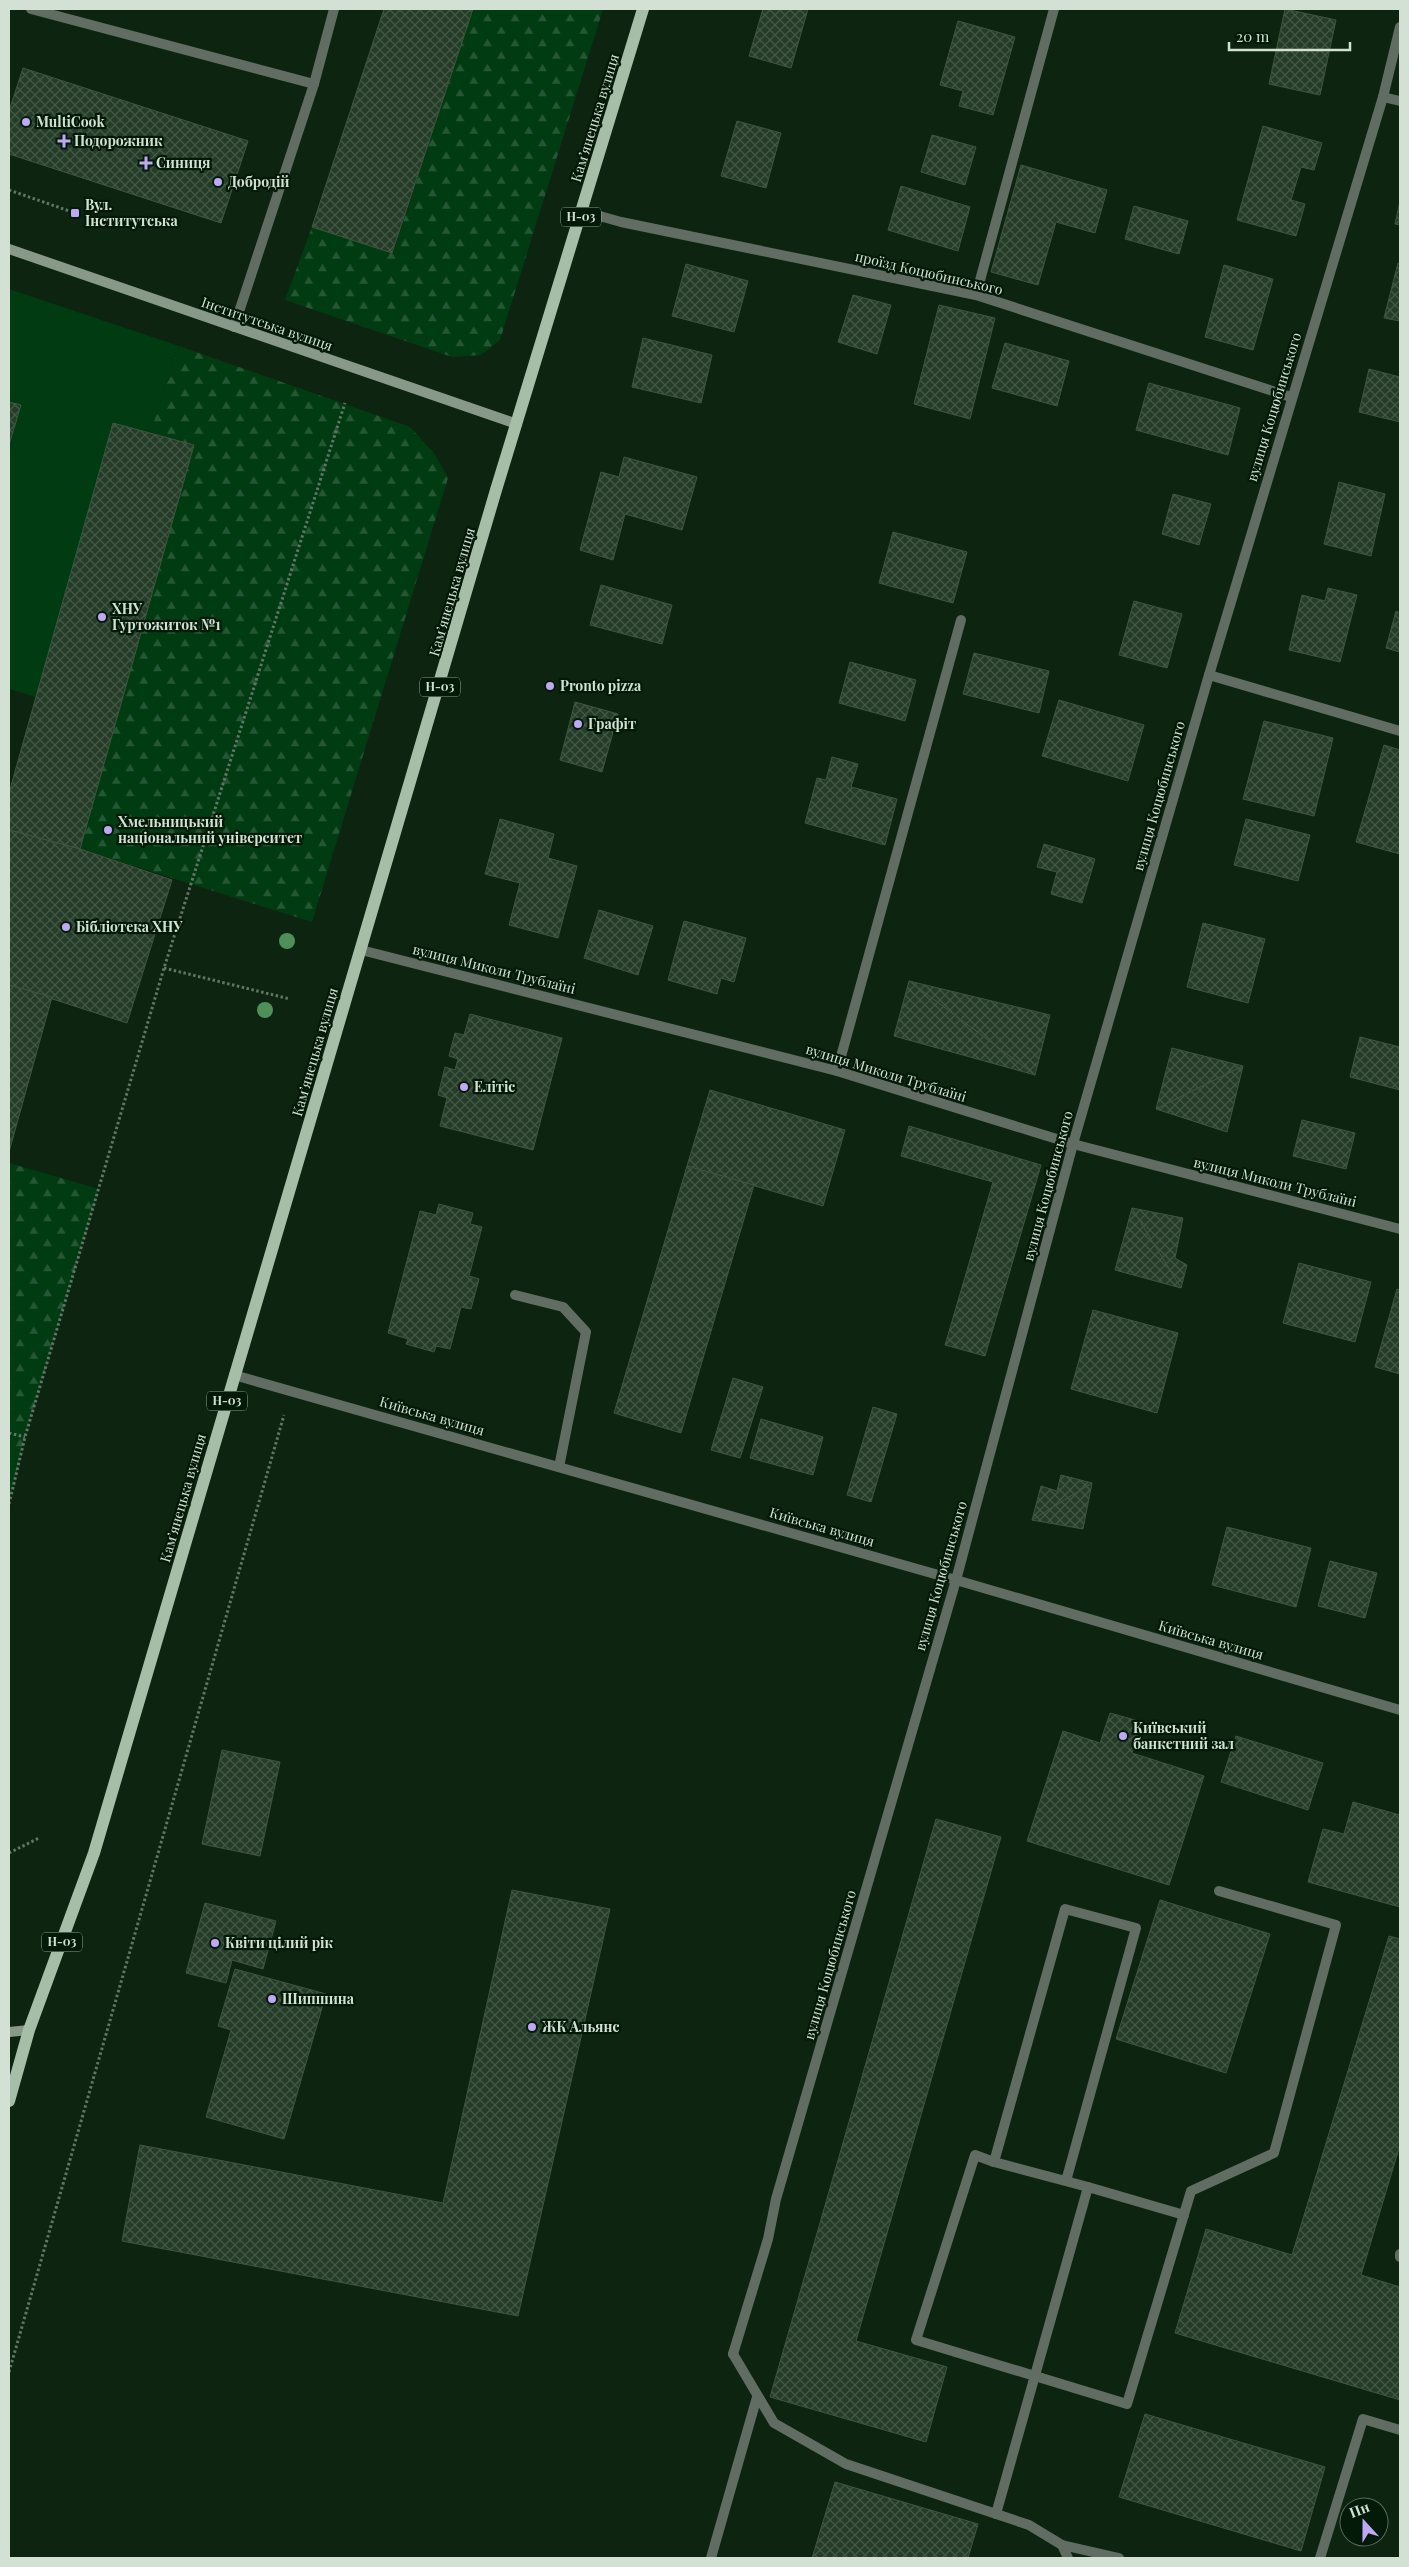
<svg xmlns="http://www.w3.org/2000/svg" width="1409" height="2567" font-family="'Playfair Display',serif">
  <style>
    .grass { fill: #013b12 }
    .forest { fill: url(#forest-firs) }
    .building { fill: url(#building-cross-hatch); stroke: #3e5641 }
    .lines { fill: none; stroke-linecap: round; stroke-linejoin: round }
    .path { stroke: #627565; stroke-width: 3; stroke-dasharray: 2.5 2.5; stroke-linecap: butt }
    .lane { stroke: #616c62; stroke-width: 10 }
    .street { stroke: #616c62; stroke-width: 10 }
    .secondary { stroke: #889989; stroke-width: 10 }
    .primary { stroke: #a6bda7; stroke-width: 12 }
    .tree { fill: #4f8f58 }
    .poi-dot { fill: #bfa9f4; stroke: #041a08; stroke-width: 2 }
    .labels { text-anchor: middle; stroke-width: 4.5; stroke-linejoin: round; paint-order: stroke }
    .shield { fill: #041a08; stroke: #95a597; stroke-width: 1 }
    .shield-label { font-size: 12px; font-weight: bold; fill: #d3e1d4 }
    .street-label { font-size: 14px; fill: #d3e1d4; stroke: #041a08 }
    .poi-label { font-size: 14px; font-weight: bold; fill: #d3e1d4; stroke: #041a08; text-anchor: start }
  </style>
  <defs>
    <pattern id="forest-firs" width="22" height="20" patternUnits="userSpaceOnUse" patternTransform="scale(1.25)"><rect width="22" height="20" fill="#013b12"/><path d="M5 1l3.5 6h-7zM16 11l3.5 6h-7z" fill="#255734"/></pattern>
    <pattern id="building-cross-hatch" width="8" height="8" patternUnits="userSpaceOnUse" patternTransform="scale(1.25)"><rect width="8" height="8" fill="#253c28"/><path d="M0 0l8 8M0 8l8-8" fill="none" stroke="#445846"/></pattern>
  </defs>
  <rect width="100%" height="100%" fill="#0d2411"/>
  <path class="grass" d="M9 289 179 346 150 433 113 423 36 697 9 689V445L21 406 9 402Z"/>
  <g class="forest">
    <path d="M473 9H603L500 340 481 355 452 357 285 300 312 227 393 253Z"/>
    <path d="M179 346 410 427 434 453 448 478 312 922 80 849 194 445 150 433Z"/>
    <path d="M9 1163 99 1189 25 1437 9 1504Z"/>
  </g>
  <g class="building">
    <path d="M384 9H473L392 253 312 227Z"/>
    <path d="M763 9H808L791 68 749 56Z"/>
    <path d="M1285 9 1336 20 1320 95 1269 84Z"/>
    <path d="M958 21 1015 37 993 115 959 106 963 91 940 85Z"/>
    <path d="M23 68 248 141 221 223 9 154V111Z"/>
    <path d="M737 121 781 133 766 188 721 176Z"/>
    <path d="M1263 126 1322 143 1314 170 1301 167 1291 200 1305 204 1296 236 1237 220Z"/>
    <path d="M932 135 976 147 965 185 921 172Z"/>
    <path d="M1021 165 1107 190 1095 233 1056 222 1038 285 991 272Z"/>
    <path d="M901 186 970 207 958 251 888 230Z"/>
    <path d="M1400 201V225L1395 224Z"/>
    <path d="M1134 206 1188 221 1179 254 1125 239Z"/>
    <path d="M1398 263 1400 264V321L1384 318Z"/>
    <path d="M686 264 748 281 734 332 672 316Z"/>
    <path d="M1224 265 1273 279 1253 350 1205 337Z"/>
    <path d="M853 295 891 305 877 354 838 342Z"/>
    <path d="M939 305 995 318 970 419 914 404Z"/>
    <path d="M643 338 712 355 701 403 632 387Z"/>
    <path d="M1005 343 1069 361 1057 406 992 388Z"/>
    <path d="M1369 369 1400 377V422L1359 412Z"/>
    <path d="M1149 383 1240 408 1228 455 1136 430Z"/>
    <path d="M9 402 21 405 9 445Z"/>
    <path d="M113 423 194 445 80 849 9 830V793Z"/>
    <path d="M624 457 697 477 682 530 625 514 613 560 580 550 601 472 619 477Z"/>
    <path d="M1339 482 1385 494 1371 556 1324 544Z"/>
    <path d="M1173 494 1211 504 1199 545 1162 534Z"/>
    <path d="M893 532 967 552 953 603 879 583Z"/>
    <path d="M601 585 672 605 662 644 590 625Z"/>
    <path d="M1328 588 1357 595 1340 662 1289 650 1302 595 1325 601Z"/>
    <path d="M1134 601 1182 614 1167 668 1119 655Z"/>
    <path d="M1396 611 1400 613V652L1386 648Z"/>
    <path d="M974 653 1049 671 1039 713 963 694Z"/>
    <path d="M850 662 916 680 905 721 839 703Z"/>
    <path d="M1059 700 1144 725 1128 781 1042 756Z"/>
    <path d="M575 702 618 714 602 772 560 760Z"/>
    <path d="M1264 721 1333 738 1314 816 1243 799Z"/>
    <path d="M1384 745 1400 750V854L1356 842Z"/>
    <path d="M832 757 858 764 851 787 897 799 885 845 805 823 817 778 826 780Z"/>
    <path d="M500 819 554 834 548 858 577 866 558 938 509 925 520 883 485 874Z"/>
    <path d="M1246 819 1310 835 1298 881 1234 865Z"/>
    <path d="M9 830 80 849 172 880 127 1023 9 985Z"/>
    <path d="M1044 844 1095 859 1082 903 1051 894 1057 872 1037 867Z"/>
    <path d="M599 910 653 926 638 975 584 958Z"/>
    <path d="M684 921 746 938 734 982 721 978 717 994 668 980Z"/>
    <path d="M1203 923 1265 939 1248 1003 1187 987Z"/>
    <path d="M909 981 1050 1015 1035 1075Z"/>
    <path d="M909 981 1035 1075 894 1036Z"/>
    <path d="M9 985 52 997 9 1152Z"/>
    <path d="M470 1014 562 1038 533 1150 440 1126 447 1098 438 1095 445 1067 455 1070 458 1059 449 1056 455 1033 464 1035Z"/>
    <path d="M1360 1037 1400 1047V1090L1350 1077Z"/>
    <path d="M1172 1048 1243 1066 1156 1109Z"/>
    <path d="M1243 1066 1227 1132 1156 1109Z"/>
    <path d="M710 1090 845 1130 823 1206 687 1166Z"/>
    <path d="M1302 1120 1355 1133 1346 1169 1293 1156Z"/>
    <path d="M909 1126 1041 1165 985 1356 945 1345 993 1182 901 1156Z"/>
    <path d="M687 1166 754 1185 681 1433 614 1413Z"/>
    <path d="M439 1204 473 1213 470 1224 482 1227 469 1276 479 1279 471 1309 461 1307 450 1349 436 1346 434 1352 406 1344 408 1339 388 1333 420 1211 436 1215Z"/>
    <path d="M1132 1208 1181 1288 1115 1270Z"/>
    <path d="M1132 1208 1183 1218 1175 1258 1187 1265 1181 1288Z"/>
    <path d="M1299 1263 1371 1282 1355 1342 1283 1323Z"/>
    <path d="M1397 1289 1400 1290V1374L1375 1367Z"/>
    <path d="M1093 1310 1178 1333 1157 1413 1071 1389Z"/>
    <path d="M733 1378 763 1387 740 1458 711 1450Z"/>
    <path d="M873 1407 897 1414 871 1502 847 1495Z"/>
    <path d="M761 1419 823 1437 813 1475 750 1458Z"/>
    <path d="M1061 1475 1092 1483 1032 1520 1041 1486 1057 1491Z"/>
    <path d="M1092 1483 1083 1529 1032 1520Z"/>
    <path d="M1227 1527 1311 1548 1296 1607 1212 1585Z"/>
    <path d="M1330 1561 1377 1573 1365 1618 1318 1606Z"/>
    <path d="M1110 1713 1142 1722 1132 1753 1204 1776 1169 1885 1027 1841 1063 1731 1100 1743Z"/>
    <path d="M1236 1736 1323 1763 1308 1810 1221 1782Z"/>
    <path d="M222 1750 280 1762 260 1856 202 1844Z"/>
    <path d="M1353 1802 1400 1815V1907L1308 1882 1323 1829 1344 1834Z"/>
    <path d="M936 1819 1001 1837 856 2341 947 2367 926 2442 770 2397Z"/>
    <path d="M512 1890 610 1909 518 2316 122 2241 140 2145 443 2203Z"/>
    <path d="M1160 1900 1270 1934 1226 2073 1116 2039Z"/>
    <path d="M205 1903 276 1921 263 1969 232 1960 226 1983 186 1973Z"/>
    <path d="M1389 1936 1400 1939V2145L1361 2275 1400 2287V2400L1175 2333 1206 2229 1292 2255Z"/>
    <path d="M235 1969 326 1994 284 2139 206 2117 231 2030 218 2026Z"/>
    <path d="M1145 2414 1325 2467 1301 2551 1119 2497Z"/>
    <path d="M835 2482 978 2524 968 2558H812Z"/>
  </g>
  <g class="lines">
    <g class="path">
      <path d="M9 190 75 213"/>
      <path d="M164 968 290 999"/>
      <path d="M9 1433 25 1437"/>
      <path d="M9 1504 25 1437 164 968 345 403"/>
      <path d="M9 1853 39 1838"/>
      <path d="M9 2372 284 1415"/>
    </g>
    <g class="lane">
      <path d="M31 9 314 84"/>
      <path d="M976 295 1054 9"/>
      <path d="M234 327 314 84 334 9"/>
      <path d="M837 1071 961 620"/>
      <path d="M515 1295 563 1307 586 1332 559 1467"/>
      <path d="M994 2162 975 2155 916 2340 1127 2404 1191 2191 1274 2153 1336 1925 1219 1891"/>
      <path d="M1088 2187 1184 2215"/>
      <path d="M1400 2254V2257"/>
      <path d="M733 2354 774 2423 846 2464 1029 2525 1062 2545 1068 2558"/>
      <path d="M996 2514 1088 2187 994 2162 1065 1909 1136 1928 1066 2181"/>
      <path d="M1062 2545 1119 2558"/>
      <path d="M711 2558 757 2397"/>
      <path d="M1320 2558 1363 2419 1400 2430"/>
    </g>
    <g class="street">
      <path d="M1383 97 1400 101"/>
      <path d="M582 211 621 222 976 295 1291 397"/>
      <path d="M1209 675 1400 731"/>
      <path d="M361 950 837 1071 1073 1144 1400 1229"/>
      <path d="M234 1375 956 1580 1400 1710"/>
      <path d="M733 2354 768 2239 776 2199 956 1580 1073 1144 1209 675 1383 97 1400 27"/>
    </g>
    <g class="secondary">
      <path d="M9 249 517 424"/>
      <path d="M9 2032 29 2030"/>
    </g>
    <path class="primary" d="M9 2101 29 2030 94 1853 496 490 643 9"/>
  </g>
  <g class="tree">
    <circle cx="287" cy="941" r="8"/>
    <circle cx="265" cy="1010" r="8"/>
  </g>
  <g class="poi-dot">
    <circle cx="26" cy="122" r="5"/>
    <path d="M61.5 133.5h5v5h5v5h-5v5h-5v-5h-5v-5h5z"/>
    <path d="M143.5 155.5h5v5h5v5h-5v5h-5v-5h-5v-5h5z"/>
    <circle cx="218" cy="182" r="5"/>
    <rect x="70" y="208" width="10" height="10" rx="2.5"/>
    <circle cx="102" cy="617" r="5"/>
    <circle cx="550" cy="686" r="5"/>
    <circle cx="578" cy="724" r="5"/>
    <circle cx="108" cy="830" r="5"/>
    <circle cx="66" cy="927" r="5"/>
    <circle cx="464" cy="1087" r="5"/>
    <circle cx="1123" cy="1736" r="5"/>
    <circle cx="215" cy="1943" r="5"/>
    <circle cx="272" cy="1999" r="5"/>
    <circle cx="532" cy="2027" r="5"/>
  </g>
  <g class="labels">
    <g class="shield">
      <rect x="561" y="207.5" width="40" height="19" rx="4"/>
      <rect x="420" y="677.5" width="40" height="19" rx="4"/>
      <rect x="207" y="1391.5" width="40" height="19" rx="4"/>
      <rect x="42" y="1932.5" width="40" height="19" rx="4"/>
    </g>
    <g class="shield-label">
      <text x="581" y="221">Н-03</text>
      <text x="440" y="691">Н-03</text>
      <text x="227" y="1405">Н-03</text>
      <text x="62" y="1946">Н-03</text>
    </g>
    <g class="street-label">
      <text transform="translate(595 118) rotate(-73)" y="5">Камʼянецька вулиця</text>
      <text transform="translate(929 273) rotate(13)" y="5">проїзд Коцюбинського</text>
      <text transform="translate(267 324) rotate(19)" y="5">Інститутська вулиця</text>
      <text transform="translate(1274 407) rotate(-73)" y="5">вулиця Коцюбинського</text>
      <text transform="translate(452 592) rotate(-74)" y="5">Камʼянецька вулиця</text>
      <text transform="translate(1159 796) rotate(-74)" y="5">вулиця Коцюбинського</text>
      <text transform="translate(494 969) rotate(14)" y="5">вулиця Миколи Трублаїні</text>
      <text transform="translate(315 1052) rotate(-74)" y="5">Камʼянецька вулиця</text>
      <text transform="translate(886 1073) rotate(17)" y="5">вулиця Миколи Трублаїні</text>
      <text transform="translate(1275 1182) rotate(14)" y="5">вулиця Миколи Трублаїні</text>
      <text transform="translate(1048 1186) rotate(-75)" y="5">вулиця Коцюбинського</text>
      <text transform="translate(432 1416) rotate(16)" y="5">Київська вулиця</text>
      <text transform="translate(183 1498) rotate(-74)" y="5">Камʼянецька вулиця</text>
      <text transform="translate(822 1527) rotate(16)" y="5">Київська вулиця</text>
      <text transform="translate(941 1576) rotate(-74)" y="5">вулиця Коцюбинського</text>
      <text transform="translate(1211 1640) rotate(16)" y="5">Київська вулиця</text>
      <text transform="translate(830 1965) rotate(-74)" y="5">вулиця Коцюбинського</text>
    </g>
    <g class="poi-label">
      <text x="36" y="127">MultiCook</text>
      <text x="74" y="146">Подорожник</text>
      <text x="156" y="168">Синиця</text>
      <text x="228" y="187">Добродій</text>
      <text x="85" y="210">Вул.<tspan x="85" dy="16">Інститутська</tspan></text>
      <text x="112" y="614">ХНУ<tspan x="112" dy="16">Гуртожиток №1</tspan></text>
      <text x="560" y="691">Pronto pizza</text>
      <text x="588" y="729">Графіт</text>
      <text x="118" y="827">Хмельницький<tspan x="118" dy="16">національний університет</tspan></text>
      <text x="76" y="932">Бібліотека ХНУ</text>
      <text x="474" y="1092">Елітіс</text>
      <text x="1133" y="1733">Київський<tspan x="1133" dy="16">банкетний зал</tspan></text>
      <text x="225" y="1948">Квіти цілий рік</text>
      <text x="282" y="2004">Шипшина</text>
      <text x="542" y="2032">ЖК Альянс</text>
    </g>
  </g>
  <rect width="1409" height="2567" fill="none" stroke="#d3e1d4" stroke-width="20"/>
  <g transform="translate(1364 2522) rotate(339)"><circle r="24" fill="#041a08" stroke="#576a5a"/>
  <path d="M0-4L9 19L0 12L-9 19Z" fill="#bfa9f4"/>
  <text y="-8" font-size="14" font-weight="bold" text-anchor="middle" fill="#d3e1d4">Пн</text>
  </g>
  <path d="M1229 42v8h121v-8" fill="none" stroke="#d3e1d4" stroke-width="2.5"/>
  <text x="1236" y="42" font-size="15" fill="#d3e1d4" stroke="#041a08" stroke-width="4" paint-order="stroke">20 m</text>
</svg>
